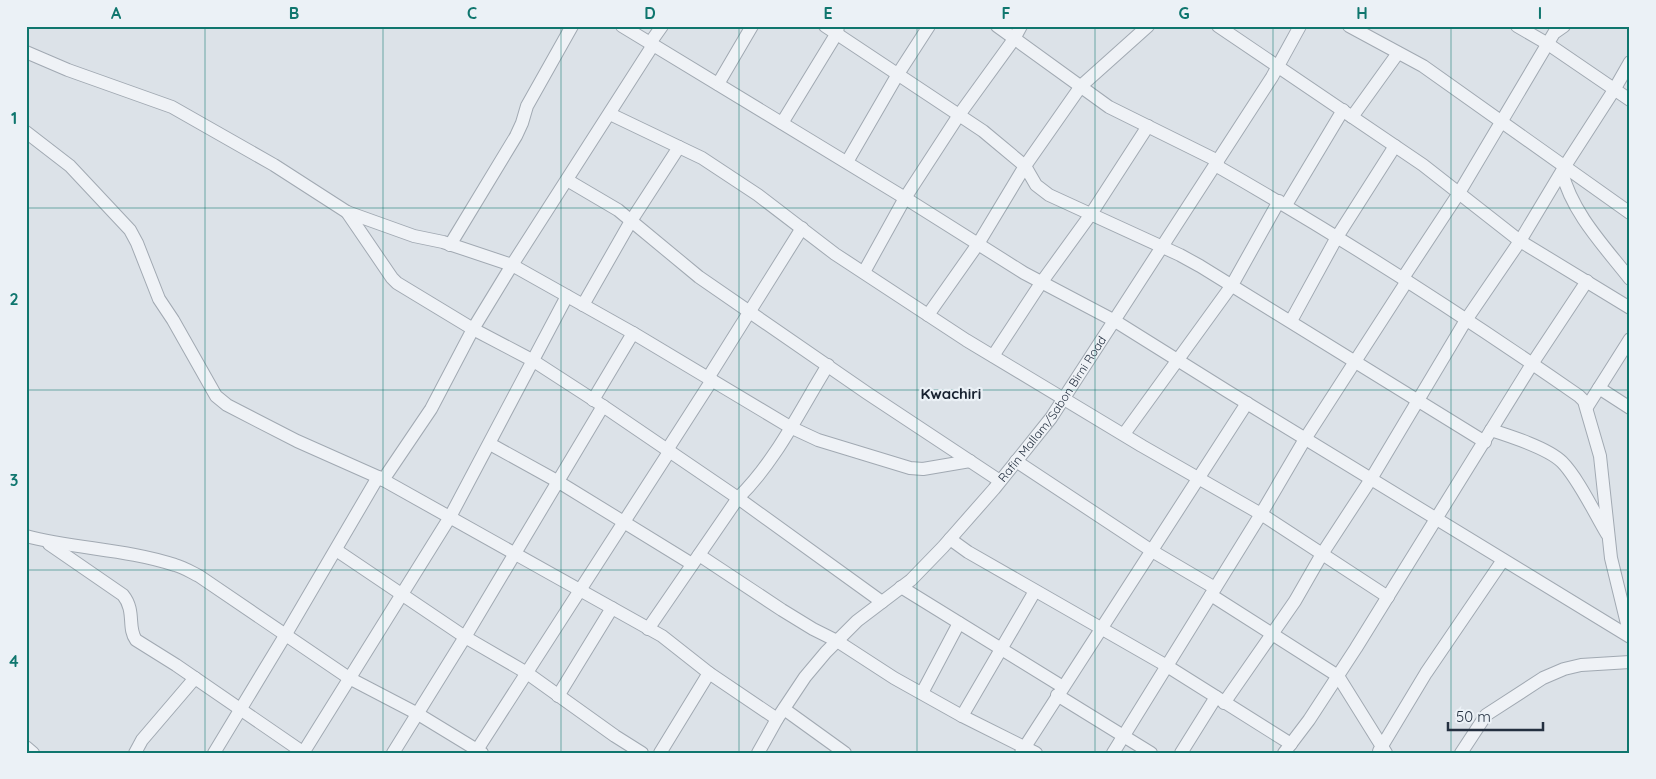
<svg xmlns="http://www.w3.org/2000/svg" width="1656" height="779" font-family="Quicksand,sans-serif">
  <style>
    .lines { fill: none; stroke-linecap: round; stroke-linejoin: round }
    .minor-casing { stroke: #a1a9b2; stroke-width: 14 }
    .minor { stroke: #eff2f6; stroke-width: 12 }
    .grid { fill: none; stroke: #0f766e; stroke-width: 1; stroke-opacity: 0.55 }
    .labels { text-anchor: middle; stroke-width: 4.5; stroke-linejoin: round; paint-order: stroke }
    .street-label { font-size: 12px; fill: #243040; stroke: #ebf1f6 }
    .quarter-label { font-size: 15px; font-weight: bold; fill: #172130; stroke: #ebf1f6 }
    .neatline { fill: none; stroke: #0f766e; stroke-width: 2 }
    .grid-label { font-size: 16px; text-anchor: middle; font-weight: bold; fill: #0f766e }
  </style>
  <rect width="100%" height="100%" fill="#dce2e8"/>
  <g class="lines">
    <g class="minor-casing">
      <g id="minor">
        <path d="M622 26 905 198 1024 273 1115 321 1227 391 1630 637"/>
        <path d="M825 26 983 131 1025 166 1036 185 1049 195 1180 255 1200 266 1485 442"/>
        <path d="M997 26 1109 107 1218 161"/>
        <path d="M1218 26 1423 165 1520 241 1630 308"/>
        <path d="M1349 26 1423 66 1630 213"/>
        <path d="M1517 26 1548 44 1630 100"/>
        <path d="M650 43 662 26"/>
        <path d="M26 52 68 70 172 107 274 165 347 212 414 236 443 242 512 265 633 333 790 427 818 440 910 468 923 469 970 461"/>
        <path d="M718 84 752 26"/>
        <path d="M610 114 702 158 758 195 835 254 966 340 1142 446 1261 514 1388 597"/>
        <path d="M1352 117 1398 53"/>
        <path d="M782 123 837 33 838 26"/>
        <path d="M26 132 70 166 130 230 137 243 159 299 173 320 216 396 227 405 297 441 378 477 662 636 709 673 777 719"/>
        <path d="M847 162 898 74 929 26"/>
        <path d="M1215 165C1340 236 1461 314 1579 396L1584 401 1600 456 1611 558 1630 636"/>
        <path d="M1562 172C1572 213 1605 247 1630 279"/>
        <path d="M567 180 618 210 699 277 867 393 1000 481"/>
        <path d="M1286 205 1343 110"/>
        <path d="M347 212 392 278 397 283 473 329 532 360 603 406 738 498 882 602"/>
        <path d="M450 245 516 136 522 123 527 106 572 26"/>
        <path d="M864 272 905 198 959 115 1014 39 1021 26"/>
        <path d="M1403 278 1459 193 1554 33 1564 26"/>
        <path d="M583 305 631 221 679 147"/>
        <path d="M928 315 978 244 1025 166 1081 86 1148 26"/>
        <path d="M1291 321 1337 237 1395 146"/>
        <path d="M993 356 1041 283 1091 214 1148 126"/>
        <path d="M708 378 802 228"/>
        <path d="M1599 388 1630 408"/>
        <path d="M593 400 633 333"/>
        <path d="M1587 407 1630 339"/>
        <path d="M1491 430C1510 436 1548 448 1562 462 1578 478 1595 514 1607 534"/>
        <path d="M1124 434 1232 285 1279 201"/>
        <path d="M490 444 557 481 692 564"/>
        <path d="M667 450 712 380"/>
        <path d="M1016 461 1152 551 1215 588"/>
        <path d="M383 480 431 409 473 329 512 265 653 45"/>
        <path d="M26 536C75 549 127 549 175 565 183 567 191 572 199 576L349 678 418 714 482 753"/>
        <path d="M950 539 968 552 1167 666 1291 744"/>
        <path d="M49 544 123 595C136 611 127 628 136 640L176 665 304 753"/>
        <path d="M336 550 465 637 527 673 615 736 642 753"/>
        <path d="M699 555 782 610 813 629 837 641 894 678 962 716 1036 753"/>
        <path d="M901 587 1063 687"/>
        <path d="M1211 595 1338 676 1386 753"/>
        <path d="M648 629 738 498C776 461 800 410 828 365"/>
        <path d="M922 693 959 623"/>
        <path d="M1057 695 1151 753"/>
        <path d="M558 696 612 608"/>
        <path d="M1224 703 1295 601 1322 554 1371 479 1466 320 1520 241 1565 166 1614 90 1630 62"/>
        <path d="M784 709 845 753"/>
        <path d="M962 716 1035 591"/>
        <path d="M26 747 33 753"/>
        <path d="M477 750 669 452"/>
        <path d="M1379 751 1426 673 1503 560"/>
        <path d="M135 753 142 740 195 678"/>
        <path d="M214 753 286 634 378 477"/>
        <path d="M303 753 450 517 567 296"/>
        <path d="M393 753 465 637 603 406"/>
        <path d="M660 753 709 673"/>
        <path id="s1" d="M758 753 777 719 805 677 826 652 857 621 911 580 943 547 994 489 1051 418 1272 77 1300 26"/>
        <path d="M1021 753 1247 403"/>
        <path d="M1113 753 1261 514 1305 439 1407 281"/>
        <path d="M1181 753 1216 697"/>
        <path d="M1284 753 1309 720 1356 648 1532 364 1587 281"/>
        <path d="M1461 753 1486 715 1543 678 1564 669 1581 665 1630 662"/>
      </g>
    </g>
    <use href="#minor" class="minor"/>
  </g>
  <path class="grid" d="M205 26V753M383 26V753M561 26V753M739 26V753M917 26V753M1095 26V753M1273 26V753M1451 26V753M26 208H1630M26 390H1630M26 570H1630"/>
  <g class="labels">
    <g class="street-label">
      <text dy="4" stroke="none"><textPath href="#s1" startOffset="456">Rafin Mallam/Sabon Birni Road</textPath></text>
    </g>
    <g class="quarter-label">
      <text x="951" y="399">Kwachiri</text>
    </g>
  </g>
  <rect width="1656" height="779" fill="none" stroke="#ebf1f6" stroke-width="55"/>
  <path d="M1448 722v8h95v-8" fill="none" stroke="#243040" stroke-width="2.5"/>
  <text x="1456" y="722" font-size="15" fill="#243040" stroke="#ebf1f6" stroke-width="4" paint-order="stroke">50 m</text>
  <rect x="28" y="28" width="1600" height="724" class="neatline"/>
  <g class="grid-label">
    <text x="116" y="19">A</text>
    <text x="294" y="19">B</text>
    <text x="472" y="19">C</text>
    <text x="650" y="19">D</text>
    <text x="828" y="19">E</text>
    <text x="1006" y="19">F</text>
    <text x="1184" y="19">G</text>
    <text x="1362" y="19">H</text>
    <text x="1540" y="19">I</text>
    <text x="14" y="124">1</text>
    <text x="14" y="305">2</text>
    <text x="14" y="486">3</text>
    <text x="14" y="667">4</text>
  </g>
</svg>
